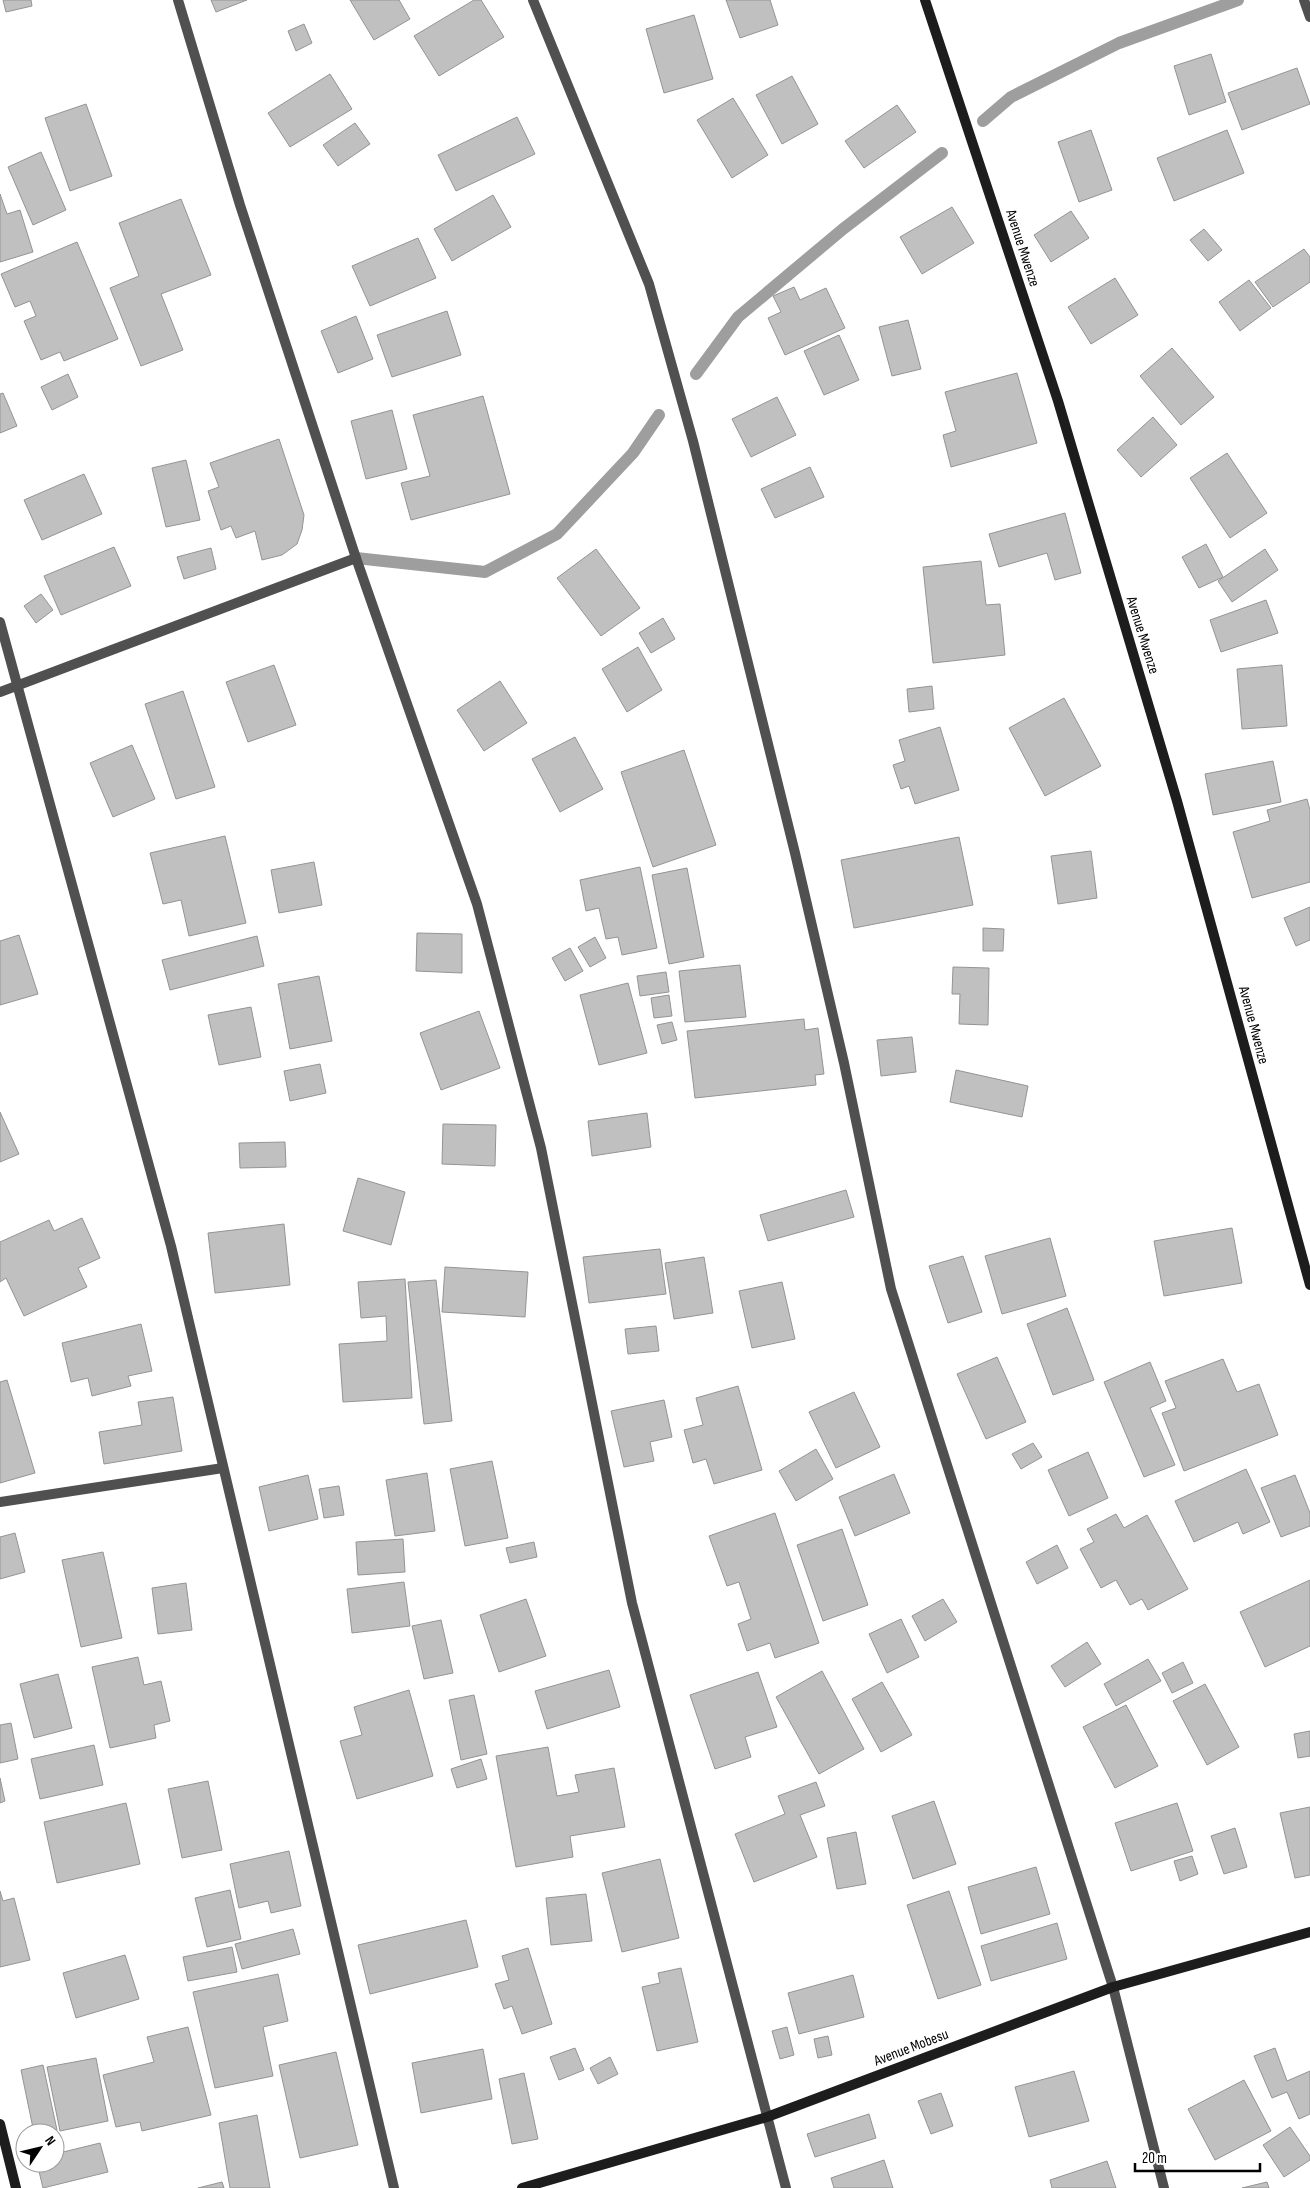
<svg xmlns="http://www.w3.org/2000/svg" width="1310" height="2188" font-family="'Sofia Sans Condensed',sans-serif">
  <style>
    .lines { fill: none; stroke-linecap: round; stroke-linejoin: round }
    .stream { stroke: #9e9e9e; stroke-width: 12 }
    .building { fill: #c0c0c0; stroke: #949494 }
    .street { stroke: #505050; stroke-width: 10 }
    .secondary { stroke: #1d1d1d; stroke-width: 10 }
    .labels { text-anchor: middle; stroke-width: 4; stroke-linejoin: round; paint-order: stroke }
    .street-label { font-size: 15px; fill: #000; stroke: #fff }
  </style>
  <rect width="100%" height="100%" fill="#fff"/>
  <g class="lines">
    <g class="stream">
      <path d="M983 121 1011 97 1119 43 1238 0"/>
      <path d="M696 374 738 317 843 229 942 153"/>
      <path d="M356 558 485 572 557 534 633 453 659 415"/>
    </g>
  </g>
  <g class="building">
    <path d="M3 0H31L32 6 6 12Z"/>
    <path d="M211 0H247L216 12Z"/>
    <path d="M350 0H399L410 19 374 40Z"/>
    <path d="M474 0H481L504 37 439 76 414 36Z"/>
    <path d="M726 0H770L778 25 740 38Z"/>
    <path d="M694 15 713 79 664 93 646 29Z"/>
    <path d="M304 24 312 43 296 51 288 31Z"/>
    <path d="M1211 54 1226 102 1189 115 1174 66Z"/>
    <path d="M1297 68 1310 104 1242 130 1228 93Z"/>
    <path d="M330 74 352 109 290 147 268 113Z"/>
    <path d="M792 76 818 124 782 144 756 95Z"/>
    <path d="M733 98 768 155 732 178 697 120Z"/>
    <path d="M86 104 112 176 70 191 45 118Z"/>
    <path d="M897 105 916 132 864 168 845 141Z"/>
    <path d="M517 117 535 154 456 191 438 155Z"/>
    <path d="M355 123 370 144 338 166 323 145Z"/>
    <path d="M1091 130 1112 190 1079 202 1058 142Z"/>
    <path d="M1227 130 1244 173 1174 201 1157 158Z"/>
    <path d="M41 152 66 210 33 225 8 167Z"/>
    <path d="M0 194 7 214 20 210 33 252 0 262Z"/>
    <path d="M493 195 511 227 452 261 434 229Z"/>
    <path d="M181 199 211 275 161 294 183 350 141 366 110 288 139 276 119 223Z"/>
    <path d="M952 207 974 243 922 274 900 237Z"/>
    <path d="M1071 211 1089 238 1051 262 1034 235Z"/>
    <path d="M1204 229 1222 250 1208 261 1190 240Z"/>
    <path d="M418 238 436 278 370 306 352 266Z"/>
    <path d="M77 242 118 339 64 361 60 352 41 360 24 321 36 316 30 301 15 307 1 274Z"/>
    <path d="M1304 249 1310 257V282L1273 307 1255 282Z"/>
    <path d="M1115 278 1138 315 1091 344 1068 307Z"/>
    <path d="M1249 280 1271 308 1240 331 1219 302Z"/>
    <path d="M794 287 800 300 826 288 845 328 785 355 768 318 781 312 773 296Z"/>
    <path d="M447 311 461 355 392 377 377 335Z"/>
    <path d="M356 316 373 359 338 373 321 331Z"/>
    <path d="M908 320 921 369 892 376 879 327Z"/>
    <path d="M839 335 859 380 824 395 804 351Z"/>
    <path d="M1172 348 1214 397 1181 425 1140 376Z"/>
    <path d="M1017 373 1037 443 951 467 943 435 956 431 945 392Z"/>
    <path d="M68 374 78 397 52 410 41 387Z"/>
    <path d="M3 393 17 426 0 433V394Z"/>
    <path d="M483 396 510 494 411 520 401 483 430 476 413 415Z"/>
    <path d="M777 397 796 435 751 457 732 419Z"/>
    <path d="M392 410 407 469 366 479 351 421Z"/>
    <path d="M1153 417 1177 445 1141 477 1117 450Z"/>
    <path d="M279 439 304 515 302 530 297 544 282 555 262 560 255 531 236 538 231 526 221 530 208 491 219 487 210 463Z"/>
    <path d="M1227 453 1267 513 1230 538 1190 478Z"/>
    <path d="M186 460 200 520 166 527 152 468Z"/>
    <path d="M810 467 824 497 775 518 761 489Z"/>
    <path d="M84 474 102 514 42 540 24 500Z"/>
    <path d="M1065 513 1081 573 1055 580 1047 553 999 567 989 534Z"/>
    <path d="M1206 544 1223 577 1199 588 1182 557Z"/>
    <path d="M114 547 131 586 61 615 44 576Z"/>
    <path d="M211 548 216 569 184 579 177 557Z"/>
    <path d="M596 549 640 608 601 636 557 578Z"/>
    <path d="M1265 549 1278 570 1232 602 1218 581Z"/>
    <path d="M981 561 986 605 1000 604 1005 655 933 663 923 567Z"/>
    <path d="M41 594 53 610 36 623 24 606Z"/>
    <path d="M1266 600 1278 633 1221 652 1210 620Z"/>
    <path d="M663 618 675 639 651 653 639 633Z"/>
    <path d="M638 647 662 690 627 712 602 669Z"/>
    <path d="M274 665 296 725 248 742 226 682Z"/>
    <path d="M1282 665 1287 726 1242 729 1237 669Z"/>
    <path d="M500 681 527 723 484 751 457 710Z"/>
    <path d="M932 686 934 709 909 712 907 689Z"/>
    <path d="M183 691 215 787 176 799 145 704Z"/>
    <path d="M1064 698 1101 766 1045 796 1009 728Z"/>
    <path d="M940 727 959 790 915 804 909 786 901 789 893 765 905 761 899 740Z"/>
    <path d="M575 737 603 789 560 812 532 759Z"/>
    <path d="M132 745 155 799 113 817 90 763Z"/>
    <path d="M684 750 716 845 653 867 621 772Z"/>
    <path d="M1273 761 1281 802 1213 815 1205 774Z"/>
    <path d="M1307 799 1310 810V882L1252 898 1233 832 1270 821 1267 810Z"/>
    <path d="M225 836 246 923 189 936 181 900 163 904 150 853Z"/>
    <path d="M959 837 973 905 854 928 841 860Z"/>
    <path d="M1091 851 1097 898 1058 904 1051 856Z"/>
    <path d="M314 862 322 905 279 913 271 870Z"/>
    <path d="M640 867 657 948 622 955 618 937 606 939 599 908 586 911 580 880Z"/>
    <path d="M687 868 704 957 669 964 652 875Z"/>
    <path d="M1310 907V940L1296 946 1284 918Z"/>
    <path d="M983 928 1004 929 1003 951H983Z"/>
    <path d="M417 933 462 934V973L416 971Z"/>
    <path d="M19 935 38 994 0 1005V941Z"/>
    <path d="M257 936 264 966 170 990 162 960Z"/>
    <path d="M595 937 606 958 590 967 578 947Z"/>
    <path d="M570 948 583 971 565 981 552 958Z"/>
    <path d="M740 965 746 1017 685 1022 679 971Z"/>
    <path d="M953 967 989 968 988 1025 959 1024 960 994H952Z"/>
    <path d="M666 972 669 992 640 996 637 976Z"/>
    <path d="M319 976 332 1041 290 1049 278 984Z"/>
    <path d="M628 983 647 1053 599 1065 580 995Z"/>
    <path d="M669 995 672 1016 654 1018 651 998Z"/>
    <path d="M251 1007 261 1057 219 1065 208 1015Z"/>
    <path d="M479 1011 500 1068 441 1090 420 1033Z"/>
    <path d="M804 1019 805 1030 818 1028 824 1074 815 1075 816 1085 695 1098 687 1031Z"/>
    <path d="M672 1022 677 1040 662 1044 657 1025Z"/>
    <path d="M912 1037 916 1072 881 1076 877 1040Z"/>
    <path d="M320 1064 326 1093 290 1101 284 1071Z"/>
    <path d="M956 1070 1028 1086 1022 1117 950 1102Z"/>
    <path d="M0 1112 19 1154 0 1162Z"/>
    <path d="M647 1113 651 1147 592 1156 588 1121Z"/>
    <path d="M443 1124 496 1125 495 1166 442 1164Z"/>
    <path d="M285 1142 286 1167 240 1168 239 1143Z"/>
    <path d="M358 1178 405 1192 391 1245 343 1231Z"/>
    <path d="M846 1190 854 1217 768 1241 760 1215Z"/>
    <path d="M82 1218 100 1258 78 1268 87 1287 24 1316 6 1278 0 1282V1242L49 1220 54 1231Z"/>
    <path d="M284 1224 290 1285 215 1293 208 1233Z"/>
    <path d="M1232 1228 1242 1283 1164 1296 1154 1241Z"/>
    <path d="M1050 1238 1066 1296 1002 1314 985 1256Z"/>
    <path d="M660 1249 666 1294 589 1303 583 1257Z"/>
    <path d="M963 1256 982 1312 948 1323 929 1266Z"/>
    <path d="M704 1257 713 1313 674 1319 665 1263Z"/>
    <path d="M445 1267 528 1272 525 1317 442 1312Z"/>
    <path d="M405 1279 412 1398 343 1402 339 1344 387 1341 386 1316 361 1318 358 1282Z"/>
    <path d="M436 1280 452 1421 424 1424 408 1282Z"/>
    <path d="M782 1282 795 1339 752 1348 739 1291Z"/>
    <path d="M1067 1308 1094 1380 1053 1395 1027 1324Z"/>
    <path d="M141 1324 152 1371 128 1376 131 1386 92 1396 88 1378 71 1382 62 1343Z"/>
    <path d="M656 1326 659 1351 628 1354 625 1329Z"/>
    <path d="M997 1357 1026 1422 986 1439 957 1374Z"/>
    <path d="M1223 1359 1237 1392 1259 1384 1278 1435 1184 1471 1162 1413 1176 1408 1165 1381Z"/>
    <path d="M1150 1362 1166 1401 1150 1408 1175 1465 1144 1477 1104 1382Z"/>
    <path d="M7 1380 35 1473 0 1483V1382Z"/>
    <path d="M738 1386 762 1470 714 1484 706 1459 693 1463 684 1430 703 1425 696 1398Z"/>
    <path d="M854 1392 880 1447 836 1468 809 1412Z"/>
    <path d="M173 1397 182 1451 104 1464 99 1432 142 1425 138 1402Z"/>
    <path d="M664 1400 672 1437 650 1442 654 1461 624 1467 611 1411Z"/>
    <path d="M1033 1443 1042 1457 1021 1469 1012 1454Z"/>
    <path d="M816 1449 833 1479 796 1501 779 1471Z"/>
    <path d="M1088 1452 1108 1498 1069 1516 1048 1470Z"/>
    <path d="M492 1461 508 1538 465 1546 450 1469Z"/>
    <path d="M1246 1469 1270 1522 1243 1534 1238 1522 1194 1542 1175 1501Z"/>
    <path d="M427 1473 435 1531 395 1536 386 1480Z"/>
    <path d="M894 1474 910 1513 855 1536 839 1497Z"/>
    <path d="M308 1475 318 1519 269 1531 259 1487Z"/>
    <path d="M1295 1475 1310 1513V1526L1281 1537 1261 1488Z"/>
    <path d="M339 1486 344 1515 324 1518 319 1489Z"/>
    <path d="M775 1513 819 1643 775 1658 770 1643 747 1651 738 1624 751 1619 739 1582 727 1586 709 1536Z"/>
    <path d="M1116 1514 1124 1528 1147 1515 1188 1589 1148 1610 1142 1599 1130 1605 1116 1580 1101 1588 1080 1549 1094 1542 1087 1529Z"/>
    <path d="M842 1529 868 1605 823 1621 797 1545Z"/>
    <path d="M15 1533 25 1572 0 1579V1537Z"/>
    <path d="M403 1539 405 1572 358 1575 356 1542Z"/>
    <path d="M534 1542 537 1557 510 1563 506 1548Z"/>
    <path d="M1057 1545 1068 1568 1037 1584 1026 1562Z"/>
    <path d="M103 1552 122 1638 81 1647 62 1560Z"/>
    <path d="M1310 1580V1646L1265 1667 1240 1612Z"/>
    <path d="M404 1582 410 1626 352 1633 347 1589Z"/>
    <path d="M186 1583 192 1630 158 1634 152 1588Z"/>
    <path d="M526 1599 546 1656 499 1672 480 1615Z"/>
    <path d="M943 1599 957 1622 925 1641 912 1616Z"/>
    <path d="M901 1619 919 1657 887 1673 869 1634Z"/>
    <path d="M441 1620 453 1673 424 1679 412 1626Z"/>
    <path d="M1087 1642 1101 1664 1065 1687 1051 1666Z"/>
    <path d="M138 1657 144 1685 161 1681 170 1721 154 1725 156 1738 110 1748 92 1667Z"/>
    <path d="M1148 1659 1161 1681 1116 1706 1104 1684Z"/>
    <path d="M1183 1662 1193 1683 1172 1693 1162 1673Z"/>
    <path d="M609 1670 620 1707 547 1729 535 1691Z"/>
    <path d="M822 1671 864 1749 819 1774 776 1697Z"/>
    <path d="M758 1672 777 1727 745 1737 751 1757 715 1769 690 1695Z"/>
    <path d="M58 1674 72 1728 34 1738 20 1684Z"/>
    <path d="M882 1682 912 1735 881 1752 852 1699Z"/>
    <path d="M1205 1684 1239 1747 1207 1765 1173 1701Z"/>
    <path d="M409 1690 433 1776 357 1799 340 1741 362 1735 354 1707Z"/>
    <path d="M474 1695 487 1754 461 1760 449 1700Z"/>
    <path d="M1126 1705 1158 1766 1115 1788 1083 1727Z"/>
    <path d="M11 1723 18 1759 0 1763V1725Z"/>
    <path d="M1310 1731V1756L1298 1758 1294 1734Z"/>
    <path d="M94 1745 103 1785 40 1799 31 1759Z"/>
    <path d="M548 1747 557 1796 579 1792 575 1775 614 1768 625 1827 570 1836 573 1857 516 1867 496 1756Z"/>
    <path d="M481 1759 487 1779 457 1788 451 1769Z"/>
    <path d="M0 1778 5 1801 0 1803Z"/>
    <path d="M208 1781 222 1850 182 1858 168 1789Z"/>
    <path d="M816 1782 825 1806 800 1815 817 1857 754 1882 735 1834 785 1814 778 1796Z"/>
    <path d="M934 1801 956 1864 913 1879 892 1816Z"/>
    <path d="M126 1803 140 1864 57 1883 44 1822Z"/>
    <path d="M1177 1803 1193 1851 1131 1871 1115 1823Z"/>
    <path d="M1310 1807V1875L1295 1878 1280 1813Z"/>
    <path d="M1235 1828 1247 1867 1224 1874 1211 1836Z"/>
    <path d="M856 1832 866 1884 837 1889 827 1838Z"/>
    <path d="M289 1851 301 1906 271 1913 268 1901 239 1908 230 1864Z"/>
    <path d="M1192 1856 1198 1874 1180 1881 1174 1861Z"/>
    <path d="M660 1859 679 1938 622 1952 602 1873Z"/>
    <path d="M1036 1867 1050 1914 981 1934 968 1887Z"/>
    <path d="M230 1890 241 1939 207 1947 195 1898Z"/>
    <path d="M0 1891 3 1901 14 1898 30 1960 0 1967Z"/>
    <path d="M949 1891 981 1985 938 1999 907 1905Z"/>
    <path d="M586 1894 592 1941 551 1945 546 1898Z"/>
    <path d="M466 1920 478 1967 370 1994 358 1945Z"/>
    <path d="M1057 1923 1067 1959 991 1981 981 1946Z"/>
    <path d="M293 1929 300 1954 242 1969 235 1944Z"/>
    <path d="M232 1947 237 1972 188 1981 183 1957Z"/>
    <path d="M528 1948 552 2024 522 2034 512 2006 504 2009 495 1984 509 1980 502 1956Z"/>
    <path d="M125 1955 139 1999 76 2018 63 1973Z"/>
    <path d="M681 1968 698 2042 657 2051 642 1987 660 1983 658 1973Z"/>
    <path d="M278 1974 288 2021 263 2027 273 2076 215 2088 193 1992Z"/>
    <path d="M853 1975 864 2017 799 2034 788 1993Z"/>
    <path d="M188 2027 211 2115 142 2131 140 2122 116 2127 103 2075 154 2062 147 2037Z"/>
    <path d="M787 2027 794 2055 780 2059 772 2031Z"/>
    <path d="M828 2036 832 2055 818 2058 814 2039Z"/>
    <path d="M575 2048 584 2070 559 2080 550 2057Z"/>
    <path d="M1275 2048 1287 2081 1310 2071V2114L1299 2119 1287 2092 1272 2098 1254 2056Z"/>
    <path d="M483 2049 492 2099 421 2113 412 2063Z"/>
    <path d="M336 2052 358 2145 300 2158 279 2065Z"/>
    <path d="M610 2057 618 2074 598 2084 590 2068Z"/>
    <path d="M96 2058 108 2121 60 2131 47 2067Z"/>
    <path d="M43 2065 57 2130 34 2133 21 2070Z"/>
    <path d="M1074 2071 1089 2121 1029 2137 1015 2087Z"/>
    <path d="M524 2073 538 2139 512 2144 499 2079Z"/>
    <path d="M1244 2080 1271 2131 1215 2160 1188 2109Z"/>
    <path d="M941 2093 953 2126 931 2134 918 2101Z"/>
    <path d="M869 2114 876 2138 815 2157 807 2134Z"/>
    <path d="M257 2115 270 2188H230L219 2123Z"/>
    <path d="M1290 2127 1310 2156V2160L1284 2177 1263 2145Z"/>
    <path d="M100 2143 108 2172 43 2188 37 2163H55V2154Z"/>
    <path d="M884 2160 893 2188H834L831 2178Z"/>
    <path d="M1107 2161 1116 2188H1052L1050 2180Z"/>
    <path d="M222 2182 224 2188H198Z"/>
    <path d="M1267 2182 1269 2188H1242Z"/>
  </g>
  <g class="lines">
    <g class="street">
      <path d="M178 0 240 205 356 558 477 904 541 1148 632 1603 786 2188"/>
      <path d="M533 0 649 284 693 441 795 853 844 1063 891 1289 1113 1987 1164 2188"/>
      <path d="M1304 0 1310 17"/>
      <path d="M0 622 171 1246 394 2188"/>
      <path d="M0 692 356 558"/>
      <path d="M0 1502 223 1468"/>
    </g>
    <g class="secondary">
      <path d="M925 0 1058 401 1177 801 1310 1285"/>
      <path d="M0 2124 16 2188"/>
      <path d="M522 2188 767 2117 1113 1987 1310 1932"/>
    </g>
  </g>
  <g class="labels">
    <g class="street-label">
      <text transform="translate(1023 248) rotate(72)" y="5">Avenue Mwenze</text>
      <text transform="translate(1143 635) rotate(73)" y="5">Avenue Mwenze</text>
      <text transform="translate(1254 1025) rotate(75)" y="5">Avenue Mwenze</text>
      <text transform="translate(911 2047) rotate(-21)" y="5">Avenue Mobesu</text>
    </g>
  </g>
  <g transform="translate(40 2148) rotate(55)"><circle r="24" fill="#ffffff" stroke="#999999"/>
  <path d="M0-4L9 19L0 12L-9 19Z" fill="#000000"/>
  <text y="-8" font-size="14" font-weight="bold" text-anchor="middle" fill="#000000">N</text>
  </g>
  <path d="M1135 2163v8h125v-8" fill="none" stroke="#000000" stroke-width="2.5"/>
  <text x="1142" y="2163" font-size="15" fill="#000000" stroke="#ffffff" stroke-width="4" paint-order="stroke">20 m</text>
</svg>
